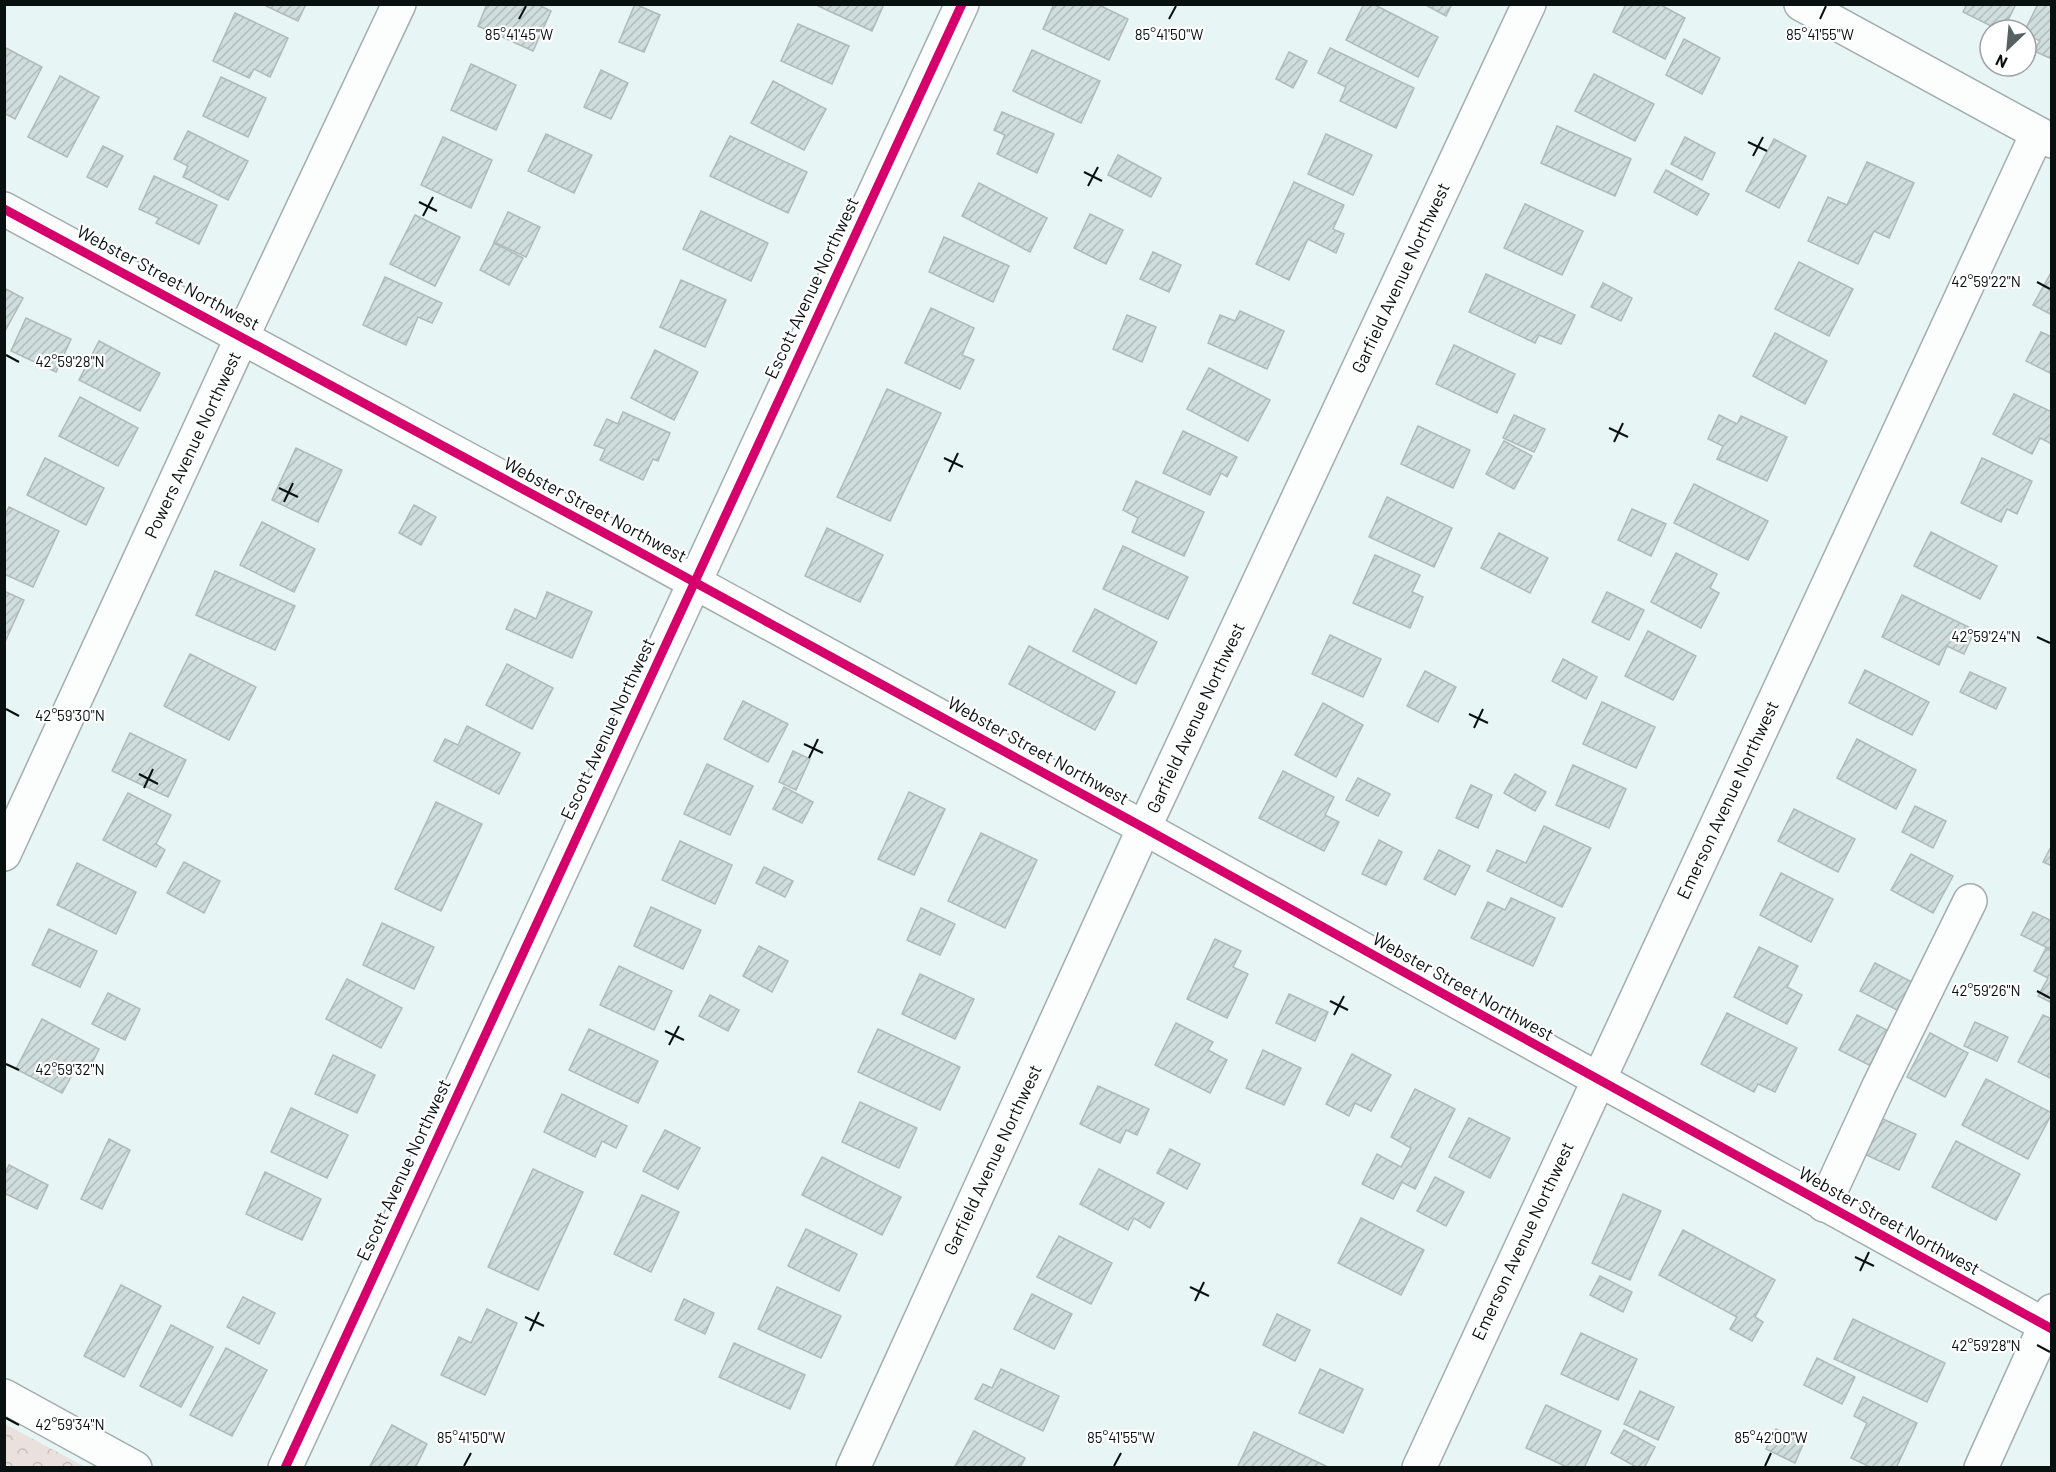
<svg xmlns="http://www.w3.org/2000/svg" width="2056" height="1472" font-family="Barlow,sans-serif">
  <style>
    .park { fill: url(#park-crowns) }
    .building { fill: url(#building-hatch); stroke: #afbab9; stroke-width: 1.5 }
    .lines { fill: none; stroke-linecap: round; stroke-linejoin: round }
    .minor-casing { stroke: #a2adac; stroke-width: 36 }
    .minor { stroke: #fbfefd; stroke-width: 33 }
    .cycleway-casing { stroke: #fff; stroke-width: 13 }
    .cycleway { stroke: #d6006c; stroke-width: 9 }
    .ticks { fill: none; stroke: #081110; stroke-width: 2 }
    .labels { text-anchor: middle; stroke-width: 4.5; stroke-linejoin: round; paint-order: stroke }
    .street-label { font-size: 18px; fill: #081110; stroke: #fff }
    .ticks-label { font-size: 15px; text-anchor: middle; fill: #081110; stroke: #fff; stroke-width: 4.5; stroke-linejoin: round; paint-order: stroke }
  </style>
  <defs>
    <pattern id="park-crowns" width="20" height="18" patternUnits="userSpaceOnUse" patternTransform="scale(1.5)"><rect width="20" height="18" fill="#eae0dd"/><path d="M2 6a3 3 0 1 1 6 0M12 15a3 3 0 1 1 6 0" fill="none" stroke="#c7bfbd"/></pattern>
    <pattern id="building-hatch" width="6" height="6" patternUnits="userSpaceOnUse" patternTransform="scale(1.5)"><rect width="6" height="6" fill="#cfdddc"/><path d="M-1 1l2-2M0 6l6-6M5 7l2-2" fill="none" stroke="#b0bdbc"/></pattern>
  </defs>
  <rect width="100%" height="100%" fill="#e7f5f4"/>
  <path class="park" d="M4 1424H5L85 1467H5Z"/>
  <g class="building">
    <path d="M262 4H306L298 21Z"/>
    <path d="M487 4H537L551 11 533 51 478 26Z"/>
    <path d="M635 4 660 15 644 52 619 42Z"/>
    <path d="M814 4H884L872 31Z"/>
    <path d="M1054 4H1097L1128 19 1109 60 1043 29Z"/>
    <path d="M1364 4H1373L1438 37 1418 77 1346 40Z"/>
    <path d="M1424 4H1452L1446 16Z"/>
    <path d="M1626 4H1659L1685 18 1665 59 1613 32Z"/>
    <path d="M1967 4H2016L2003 30H1999L1963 12Z"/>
    <path d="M2038 4H2052V59L2034 51 2040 41 2026 34 2025 30Z"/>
    <path d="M235 13 288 38 270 77 254 69 249 78 213 61Z"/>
    <path d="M798 24 849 46 832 84 781 61Z"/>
    <path d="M1684 39 1720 58 1702 94 1666 75Z"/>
    <path d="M6 48 42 67 15 119 4 113Z"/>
    <path d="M1330 48 1414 88 1396 128 1340 101 1346 87 1318 73Z"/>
    <path d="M1032 50 1100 81 1081 123 1013 91Z"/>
    <path d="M1289 52 1307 61 1293 88 1276 79Z"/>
    <path d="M471 64 516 85 496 130 451 110Z"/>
    <path d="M601 70 628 83 611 119 584 107Z"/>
    <path d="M1594 74 1654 104 1635 141 1575 111Z"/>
    <path d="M60 76 99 97 67 157 28 137Z"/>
    <path d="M221 77 266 98 248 137 203 116Z"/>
    <path d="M773 81 826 109 804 150 751 123Z"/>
    <path d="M1002 112 1054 134 1037 173 997 154 1005 135 994 130Z"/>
    <path d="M1557 126 1631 159 1615 196 1541 163Z"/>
    <path d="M188 131 248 161 228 200 183 177 188 166 174 159Z"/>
    <path d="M546 134 592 155 574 193 528 171Z"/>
    <path d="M1326 134 1372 155 1353 195 1308 174Z"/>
    <path d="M730 136 807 172 788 213 710 176Z"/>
    <path d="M443 137 492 160 471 208 421 185Z"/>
    <path d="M1685 137 1715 153 1702 180 1671 164Z"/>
    <path d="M1774 139 1806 156 1779 208 1746 191Z"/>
    <path d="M103 146 123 156 107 187 87 177Z"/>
    <path d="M1118 155 1161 178 1151 197 1108 175Z"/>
    <path d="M1867 162 1914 183 1889 238 1874 231 1858 264 1808 241 1828 197 1847 205Z"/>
    <path d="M1666 170 1709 194 1697 215 1654 192Z"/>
    <path d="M154 176 217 205 199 244 156 223 159 218 139 209Z"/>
    <path d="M1294 182 1344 205 1333 229 1344 234 1336 253 1308 239 1289 280 1256 264Z"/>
    <path d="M979 183 1047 218 1030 252 962 216Z"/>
    <path d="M1525 204 1583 231 1562 275 1504 248Z"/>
    <path d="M701 211 768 243 751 281 683 249Z"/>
    <path d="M508 212 540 227 526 257 494 242Z"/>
    <path d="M1090 214 1123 230 1106 264 1074 248Z"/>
    <path d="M415 215 460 237 435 286 390 264Z"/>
    <path d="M944 237 1009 266 993 302 929 272Z"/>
    <path d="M494 243 523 258 509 285 480 270Z"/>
    <path d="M1153 252 1181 265 1169 292 1140 279Z"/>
    <path d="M1799 262 1853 289 1829 336 1775 309Z"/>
    <path d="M2052 271V315L2033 305Z"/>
    <path d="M1486 274 1575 315 1561 344 1539 335 1535 343 1469 312Z"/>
    <path d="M385 277 442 303 432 323 418 317 406 345 363 325Z"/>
    <path d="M681 280 726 300 705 347 660 327Z"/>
    <path d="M1603 283 1632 298 1621 321 1591 307Z"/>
    <path d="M4 288 23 298 4 333Z"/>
    <path d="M931 308 974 328 962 355 974 360 960 389 905 363Z"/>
    <path d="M1240 311 1284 331 1267 369 1208 343 1220 315 1235 321Z"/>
    <path d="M1127 315 1156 327 1142 362 1113 349Z"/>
    <path d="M26 318 71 339 56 372 11 351Z"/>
    <path d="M2041 332 2052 337V374L2026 361Z"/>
    <path d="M1775 333 1827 361 1805 404 1753 376Z"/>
    <path d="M99 341 160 373 140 411 79 380Z"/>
    <path d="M1454 345 1515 374 1497 413 1436 384Z"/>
    <path d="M655 350 698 372 674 420 631 398Z"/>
    <path d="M1209 368 1270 400 1248 441 1187 409Z"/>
    <path d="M887 389 941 413 890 521 837 497Z"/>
    <path d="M2014 394 2052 412V444L2040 438 2032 454 1993 434Z"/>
    <path d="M80 397 138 428 118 466 59 436Z"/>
    <path d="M623 412 670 433 658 461 653 459 643 480 600 460 605 449 594 445 607 419 618 424Z"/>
    <path d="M1514 415 1545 429 1534 452 1503 438Z"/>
    <path d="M1719 415 1737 424 1741 416 1787 437 1767 481 1717 459 1723 446 1708 439Z"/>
    <path d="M1418 426 1470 450 1453 488 1401 464Z"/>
    <path d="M1183 431 1237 457 1227 477 1221 473 1210 495 1163 473Z"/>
    <path d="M1504 441 1532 456 1514 489 1486 474Z"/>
    <path d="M296 448 342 470 318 522 272 500Z"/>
    <path d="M45 458 104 488 86 525 27 495Z"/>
    <path d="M1982 458 2032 481 2017 514 2007 509 2001 522 1961 503Z"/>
    <path d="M1136 481 1204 512 1184 556 1132 532 1138 518 1123 510Z"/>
    <path d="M1694 484 1768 521 1748 560 1674 523Z"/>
    <path d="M1387 497 1452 528 1434 567 1369 537Z"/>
    <path d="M414 505 436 517 421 545 399 533Z"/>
    <path d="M9 507 59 531 33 587 4 574V517Z"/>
    <path d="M1632 509 1666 524 1651 556 1618 540Z"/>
    <path d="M262 522 315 549 294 592 240 565Z"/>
    <path d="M827 528 883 555 860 602 805 576Z"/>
    <path d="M1931 532 1997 566 1980 599 1914 566Z"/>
    <path d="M1499 533 1548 558 1530 593 1481 568Z"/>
    <path d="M1123 546 1188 577 1168 619 1103 589Z"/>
    <path d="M1676 553 1717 574 1710 588 1719 593 1701 628 1651 602Z"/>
    <path d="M1375 555 1420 575 1412 592 1423 597 1410 628 1353 603Z"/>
    <path d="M215 571 295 606 275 650 196 615Z"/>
    <path d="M4 591 24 600 4 644Z"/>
    <path d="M547 592 592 612 572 658 506 629 515 609 536 619Z"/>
    <path d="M1607 592 1644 610 1629 640 1592 622Z"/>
    <path d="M1902 595 1975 630 1964 654 1947 646 1939 665 1882 637Z"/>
    <path d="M1095 609 1157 642 1136 684 1073 651Z"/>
    <path d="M1648 631 1696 656 1673 700 1625 676Z"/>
    <path d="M1330 635 1381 659 1363 697 1312 674Z"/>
    <path d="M1029 646 1115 692 1095 730 1009 684Z"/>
    <path d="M190 654 256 687 229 740 164 706Z"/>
    <path d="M1563 659 1597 677 1586 699 1552 681Z"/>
    <path d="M507 664 553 688 532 729 486 705Z"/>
    <path d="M1865 670 1929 702 1912 735 1849 703Z"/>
    <path d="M1425 671 1456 687 1438 722 1407 706Z"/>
    <path d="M1970 672 2006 688 1996 709 1960 692Z"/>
    <path d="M743 701 788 724 768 762 724 739Z"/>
    <path d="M1602 702 1655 727 1636 768 1583 744Z"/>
    <path d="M1323 703 1363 725 1336 777 1295 755Z"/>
    <path d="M467 726 520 753 499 794 434 761 445 739 458 745Z"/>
    <path d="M130 733 186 760 168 797 112 771Z"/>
    <path d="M1857 739 1916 770 1896 809 1837 778Z"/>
    <path d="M793 751 810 759 796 790 779 782Z"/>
    <path d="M707 764 753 786 730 835 684 814Z"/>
    <path d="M1573 765 1626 789 1609 828 1556 805Z"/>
    <path d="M1283 771 1334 797 1325 815 1339 822 1324 851 1259 818Z"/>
    <path d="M1515 774 1546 792 1535 811 1504 793Z"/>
    <path d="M1358 778 1390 794 1378 816 1346 800Z"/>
    <path d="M1471 785 1492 795 1478 828 1456 818Z"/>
    <path d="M784 787 813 802 802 823 773 809Z"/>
    <path d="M909 792 945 809 914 875 878 859Z"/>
    <path d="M128 793 171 815 156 844 165 850 156 867 103 840Z"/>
    <path d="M436 802 482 824 441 911 395 889Z"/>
    <path d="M1915 806 1946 821 1933 848 1902 832Z"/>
    <path d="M1794 809 1855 839 1838 872 1778 841Z"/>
    <path d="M1544 826 1591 848 1562 907 1487 871 1497 850 1526 863Z"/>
    <path d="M981 833 1037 860 1005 928 948 901Z"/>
    <path d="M1379 840 1402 852 1386 885 1362 874Z"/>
    <path d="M680 841 732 865 715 904 662 880Z"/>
    <path d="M2052 845V866L2043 862Z"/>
    <path d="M1439 850 1470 866 1455 895 1424 879Z"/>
    <path d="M1911 854 1953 876 1933 913 1891 890Z"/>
    <path d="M184 862 220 881 204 913 167 893Z"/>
    <path d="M77 863 136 892 116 934 57 905Z"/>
    <path d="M764 867 793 881 785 897 756 883Z"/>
    <path d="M1781 873 1833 899 1811 942 1760 915Z"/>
    <path d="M1511 898 1555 918 1533 966 1471 938 1488 902 1505 910Z"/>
    <path d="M651 907 701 930 683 969 634 946Z"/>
    <path d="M921 908 955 924 940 955 907 940Z"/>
    <path d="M2033 912 2052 921V950L2021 935Z"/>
    <path d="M382 923 434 947 414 989 363 965Z"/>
    <path d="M49 929 97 951 80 987 32 965Z"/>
    <path d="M1215 939 1241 951 1233 967 1248 974 1227 1018 1187 999Z"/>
    <path d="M759 946 788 961 772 992 743 976Z"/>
    <path d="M1759 947 1798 966 1787 987 1802 995 1787 1024 1734 997Z"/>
    <path d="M2046 948 2052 952V1003L2038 996 2048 978 2034 971Z"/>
    <path d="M1875 963 1912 982 1897 1010 1860 991Z"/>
    <path d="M619 966 672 991 654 1030 600 1005Z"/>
    <path d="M920 974 974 999 955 1039 902 1014Z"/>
    <path d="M347 979 402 1008 381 1048 326 1019Z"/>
    <path d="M108 993 140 1009 125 1040 92 1024Z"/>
    <path d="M1289 994 1328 1012 1315 1041 1276 1023Z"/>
    <path d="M710 995 739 1010 728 1031 699 1016Z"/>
    <path d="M1727 1013 1797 1048 1775 1092 1758 1084 1754 1092 1701 1064Z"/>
    <path d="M1857 1015 1889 1031 1871 1066 1839 1050Z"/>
    <path d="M2043 1015 2052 1019V1079L2018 1062Z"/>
    <path d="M42 1019 99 1049 86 1075 75 1070 62 1093 16 1069Z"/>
    <path d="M1975 1022 2008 1037 1997 1061 1964 1046Z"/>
    <path d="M1176 1023 1213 1042 1208 1050 1227 1060 1210 1093 1155 1065Z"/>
    <path d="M589 1029 658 1061 638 1103 569 1070Z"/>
    <path d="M878 1029 960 1067 940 1110 858 1072Z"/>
    <path d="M1930 1033 1968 1053 1945 1097 1907 1077Z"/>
    <path d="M1263 1050 1301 1068 1284 1105 1246 1088Z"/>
    <path d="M1352 1054 1391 1075 1371 1111 1355 1103 1349 1116 1326 1104Z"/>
    <path d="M333 1055 375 1075 357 1113 315 1094Z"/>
    <path d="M1986 1079 2052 1113 2028 1159 1962 1125Z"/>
    <path d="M1098 1086 1149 1109 1137 1135 1126 1130 1120 1143 1080 1124Z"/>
    <path d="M1415 1089 1455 1109 1415 1189 1402 1182 1393 1199 1362 1184 1377 1154 1401 1167 1411 1148 1391 1137Z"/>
    <path d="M562 1094 627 1126 616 1148 602 1141 595 1157 544 1132Z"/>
    <path d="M860 1102 917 1128 899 1168 842 1142Z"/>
    <path d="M291 1108 348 1135 327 1178 271 1152Z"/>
    <path d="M1469 1118 1510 1138 1490 1178 1449 1157Z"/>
    <path d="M1881 1118 1916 1134 1899 1170 1864 1154Z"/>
    <path d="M665 1130 700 1148 678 1189 643 1171Z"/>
    <path d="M109 1139 130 1150 102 1209 81 1199Z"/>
    <path d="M1956 1141 2020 1174 1996 1220 1932 1187Z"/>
    <path d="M1170 1149 1200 1164 1187 1189 1157 1173Z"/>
    <path d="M822 1157 901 1197 882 1235 802 1195Z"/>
    <path d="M9 1165 48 1185 37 1209 4 1193V1175Z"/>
    <path d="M533 1169 583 1192 538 1290 488 1267Z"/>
    <path d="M1099 1169 1164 1203 1150 1228 1134 1218 1128 1230 1080 1204Z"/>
    <path d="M265 1172 321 1199 302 1240 246 1214Z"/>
    <path d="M1435 1177 1464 1192 1446 1226 1417 1211Z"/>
    <path d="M1623 1194 1661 1211 1630 1280 1592 1263Z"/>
    <path d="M642 1195 679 1212 651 1272 614 1254Z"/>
    <path d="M1361 1218 1424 1250 1401 1295 1338 1263Z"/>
    <path d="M806 1229 857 1254 839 1291 788 1266Z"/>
    <path d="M1683 1230 1775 1280 1755 1317 1763 1322 1752 1341 1730 1329 1737 1317 1659 1275Z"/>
    <path d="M1059 1236 1112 1263 1091 1304 1037 1277Z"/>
    <path d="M1600 1276 1632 1292 1623 1312 1590 1295Z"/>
    <path d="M121 1285 161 1306 124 1377 84 1356Z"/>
    <path d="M777 1287 841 1316 821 1358 758 1329Z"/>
    <path d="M1032 1294 1072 1314 1054 1349 1014 1329Z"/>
    <path d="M243 1297 275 1313 259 1344 227 1327Z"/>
    <path d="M684 1299 714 1313 705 1334 675 1320Z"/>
    <path d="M487 1309 517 1323 485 1395 441 1375 459 1337 471 1343Z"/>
    <path d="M1277 1314 1310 1330 1295 1361 1263 1345Z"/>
    <path d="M1853 1319 1945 1363 1927 1402 1834 1359Z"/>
    <path d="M171 1325 213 1347 181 1407 140 1386Z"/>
    <path d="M1581 1333 1637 1359 1618 1400 1561 1374Z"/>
    <path d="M734 1343 805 1375 790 1409 719 1377Z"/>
    <path d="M226 1348 267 1370 232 1436 190 1415Z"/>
    <path d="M1817 1358 1855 1377 1842 1404 1804 1385Z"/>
    <path d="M1001 1369 1059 1396 1043 1431 975 1399 983 1384 992 1388Z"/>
    <path d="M1320 1369 1363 1389 1343 1433 1299 1413Z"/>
    <path d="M1640 1391 1674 1407 1658 1440 1624 1424Z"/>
    <path d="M1863 1397 1917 1423 1896 1468H1872L1851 1458 1867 1423 1854 1416Z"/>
    <path d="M1546 1405 1601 1431 1584 1468H1569L1526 1448Z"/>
    <path d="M392 1425 427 1444 415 1468H369Z"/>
    <path d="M1776 1429 1804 1442 1795 1463 1766 1449Z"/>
    <path d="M1624 1430 1655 1447 1644 1468H1638L1611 1453Z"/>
    <path d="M974 1431 1025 1458 1020 1468H954Z"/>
    <path d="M1254 1432 1328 1467 1327 1468H1237Z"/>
  </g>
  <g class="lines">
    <g class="minor-casing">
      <g id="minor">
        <path d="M1801 4 2052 141"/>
        <path d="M4 209C386 414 768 621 1148 830 1449 997 1749 1164 2052 1329"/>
        <path d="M4 854 242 337 399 4"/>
        <path d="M1824 1205 1879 1086 1970 901"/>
        <path d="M4 1396 135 1468"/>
        <path d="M285 1468 962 4"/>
        <path d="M853 1468 1144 828 1529 4"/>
        <path d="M1419 1468 2037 134"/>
        <path d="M1981 1468 2052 1311"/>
      </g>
    </g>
    <use href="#minor" class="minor"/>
    <g class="cycleway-casing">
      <g id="cycleway">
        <path d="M4 209C386 414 768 621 1148 830 1449 997 1749 1164 2052 1329"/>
        <path d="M285 1468 962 4"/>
      </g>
    </g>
    <use href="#cycleway" class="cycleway"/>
  </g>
  <path class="ticks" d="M519 19 526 6M1169 19 1176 6M1820 19 1826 6M1748 142 1767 151M1753 156 1763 137M1084 172 1102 181M1088 186 1098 167M419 202 437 211M423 216 433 197M2037 282 2050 289M6 355 19 362M1609 428 1628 437M1614 442 1623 423M944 458 963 467M949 472 958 453M279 488 298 497M284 502 293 483M2037 637 2050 643M6 709 19 716M1469 714 1488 723M1474 728 1483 709M804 744 823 753M809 758 818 739M139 774 158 784M144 788 153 769M2037 991 2050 998M1330 1001 1348 1010M1334 1015 1344 996M665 1031 684 1040M669 1045 679 1026M6 1064 19 1070M1855 1257 1874 1266M1860 1271 1869 1252M1190 1287 1209 1296M1195 1301 1204 1282M525 1317 544 1326M530 1331 539 1312M2037 1345 2050 1352M6 1418 19 1425M464 1466 471 1453M1114 1466 1121 1453M1765 1466 1771 1453"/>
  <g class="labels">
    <g class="street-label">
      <text transform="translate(168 278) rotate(28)" y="6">Webster Street Northwest</text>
      <text transform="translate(1401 278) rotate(-65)" y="6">Garfield Avenue Northwest</text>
      <text transform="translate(812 288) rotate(-65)" y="6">Escott Avenue Northwest</text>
      <text transform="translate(193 445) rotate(-65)" y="6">Powers Avenue Northwest</text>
      <text transform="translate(595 510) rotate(28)" y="6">Webster Street Northwest</text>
      <text transform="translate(1196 718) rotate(-65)" y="6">Garfield Avenue Northwest</text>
      <text transform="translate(608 729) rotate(-65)" y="6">Escott Avenue Northwest</text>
      <text transform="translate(1038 751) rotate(29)" y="6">Webster Street Northwest</text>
      <text transform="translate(1728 800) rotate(-65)" y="6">Emerson Avenue Northwest</text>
      <text transform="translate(1463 987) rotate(29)" y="6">Webster Street Northwest</text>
      <text transform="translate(993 1160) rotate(-65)" y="6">Garfield Avenue Northwest</text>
      <text transform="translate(404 1170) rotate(-65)" y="6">Escott Avenue Northwest</text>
      <text transform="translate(1889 1221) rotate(29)" y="6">Webster Street Northwest</text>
      <text transform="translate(1523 1241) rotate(-65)" y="6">Emerson Avenue Northwest</text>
    </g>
  </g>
  <g class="ticks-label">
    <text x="519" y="40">85°41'45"W</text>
    <text x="1169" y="40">85°41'50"W</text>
    <text x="1820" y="40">85°41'55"W</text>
    <text x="1986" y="287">42°59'22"N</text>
    <text x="70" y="367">42°59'28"N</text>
    <text x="1986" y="642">42°59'24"N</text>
    <text x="70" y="721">42°59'30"N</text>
    <text x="1986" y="996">42°59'26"N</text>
    <text x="70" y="1075">42°59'32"N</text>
    <text x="1986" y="1351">42°59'28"N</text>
    <text x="70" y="1430">42°59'34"N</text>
    <text x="471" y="1443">85°41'50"W</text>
    <text x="1121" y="1443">85°41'55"W</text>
    <text x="1771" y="1443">85°42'00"W</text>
  </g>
  <rect width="2056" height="1472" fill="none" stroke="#081110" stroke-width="12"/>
  <g transform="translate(2008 48) rotate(206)"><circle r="28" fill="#ffffff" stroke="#9ca09f" stroke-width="1.5"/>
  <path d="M0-4.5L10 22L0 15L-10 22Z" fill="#566160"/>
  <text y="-9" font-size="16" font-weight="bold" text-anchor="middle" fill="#081110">N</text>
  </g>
</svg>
